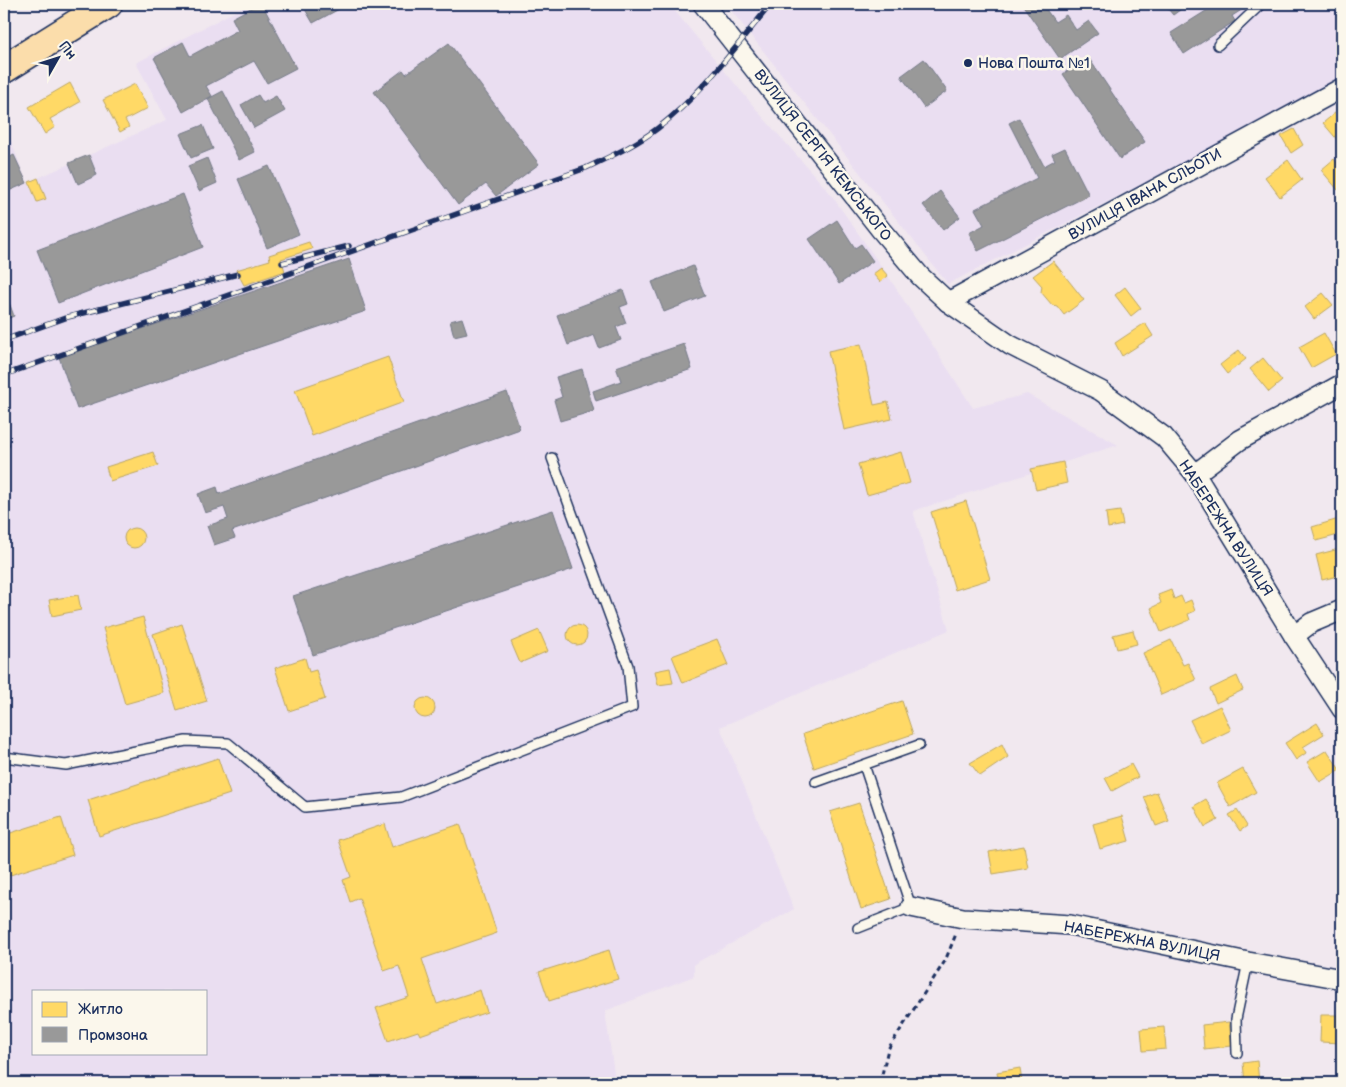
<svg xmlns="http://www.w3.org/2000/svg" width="1346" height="1087" font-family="'Balsamiq Sans',sans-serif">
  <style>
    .built { fill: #eadef1; fill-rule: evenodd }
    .homes { fill: #ffd966; stroke: #bba664 }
    .industry { fill: #999; stroke: #737987 }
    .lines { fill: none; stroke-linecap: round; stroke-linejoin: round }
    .service-casing { stroke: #1b2f5e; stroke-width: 12 }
    .minor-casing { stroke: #1b2f5e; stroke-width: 22 }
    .trunk-casing { stroke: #1b2f5e; stroke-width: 31 }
    .path { stroke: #1b2f5e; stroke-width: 3; stroke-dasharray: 5 4; stroke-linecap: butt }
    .service { stroke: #fbf7ec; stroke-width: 9 }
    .minor { stroke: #fbf7ec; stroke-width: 19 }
    .trunk { stroke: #fbddab; stroke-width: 28 }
    .rail-casing { stroke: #1b2f5e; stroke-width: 5.5 }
    .rail { stroke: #fbf7ec; stroke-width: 4; stroke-dasharray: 11; stroke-linecap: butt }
    .poi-dot { fill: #1b2f5e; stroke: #fbf7ec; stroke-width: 2 }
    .labels { text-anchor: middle; stroke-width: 5; stroke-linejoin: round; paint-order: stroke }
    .poi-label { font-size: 15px; fill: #1b2f5e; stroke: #fbf7ec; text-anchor: start }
    .street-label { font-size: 15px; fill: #1b2f5e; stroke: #fbf7ec }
  </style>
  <rect width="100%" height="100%" fill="#f1e8ef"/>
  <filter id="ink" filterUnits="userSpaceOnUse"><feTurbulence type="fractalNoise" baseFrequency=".02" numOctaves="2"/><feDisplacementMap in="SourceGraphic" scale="10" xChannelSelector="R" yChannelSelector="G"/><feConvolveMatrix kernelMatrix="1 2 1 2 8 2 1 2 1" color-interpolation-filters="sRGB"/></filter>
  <g filter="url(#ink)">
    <g class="built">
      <path d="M249 4H669L761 115 830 193 888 276 973 408 1027 394 1118 445 913 511 949 630 720 727 794 909 694 964V976L605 1011 614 1073 612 1083H4V123L27 183 167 120 136 63ZM34 991H206V1053H34Z"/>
      <path d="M726 4H1342V81L948 284Z"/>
    </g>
    <g class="homes">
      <path d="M70 83 80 102 50 119 55 127 45 134 29 107Z"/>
      <path d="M135 84 148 108 125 120 129 127 120 132 103 100Z"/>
      <path d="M1336 112 1342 119V141L1340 143 1323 123Z"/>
      <path d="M1294 129 1303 145 1291 153 1281 136Z"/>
      <path d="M1334 159 1342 169V187L1338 190 1321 170Z"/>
      <path d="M1288 160 1302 180 1280 197 1265 177Z"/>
      <path d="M38 178 46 199 37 202 29 182Z"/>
      <path d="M309 242 312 249 281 259 285 271 244 285 236 270 270 260 269 255Z"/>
      <path d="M1053 261 1084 300 1064 315 1057 306 1052 305 1041 292 1042 286 1033 276Z"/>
      <path d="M881 268 888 276 880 282 873 274Z"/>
      <path d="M1125 287 1141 308 1131 316 1115 295Z"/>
      <path d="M1323 293 1333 305 1314 319 1305 307Z"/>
      <path d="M1145 323 1153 336 1122 356 1115 343Z"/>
      <path d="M1324 333 1336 354 1311 368 1299 347Z"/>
      <path d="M861 344 874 405 888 402 892 419 844 430 828 351Z"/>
      <path d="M1239 350 1246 359 1227 374 1220 365Z"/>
      <path d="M388 357 404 402 312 436 295 390Z"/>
      <path d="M1263 358 1282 381 1269 392 1250 369Z"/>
      <path d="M153 452 158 466 110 481 106 467Z"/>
      <path d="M901 452 910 483 867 495 858 464Z"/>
      <path d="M1063 462 1067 483 1036 490 1031 469Z"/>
      <path d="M966 501 990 579 955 590 931 512Z"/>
      <path d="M1120 511 1123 525 1108 528 1106 513Z"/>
      <path d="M1342 518V534L1316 541 1312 527Z"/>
      <circle cx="134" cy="538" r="10"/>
      <path d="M1339 549 1342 575 1322 580 1316 555Z"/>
      <path d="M1171 590 1174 599 1181 596 1184 603 1191 600 1195 611 1188 614 1190 620 1161 632 1151 608 1161 603 1158 595Z"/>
      <path d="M78 595 81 610 52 616 49 600Z"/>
      <path d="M143 617 164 693 125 704 103 628Z"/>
      <path d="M182 624 207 701 177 710 153 634Z"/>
      <circle cx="577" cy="635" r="10"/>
      <path d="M539 630 548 651 520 663 511 642Z"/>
      <path d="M1133 630 1137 644 1117 649 1113 635Z"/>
      <path d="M717 639 728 665 683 683 672 656Z"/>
      <path d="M1171 640 1183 665 1188 663 1196 680 1161 695 1143 653Z"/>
      <path d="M305 658 309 672 316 670 325 699 289 711 275 668Z"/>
      <path d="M670 668 673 683 658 685 655 671Z"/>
      <path d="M1237 676 1243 690 1216 703 1210 689Z"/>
      <circle cx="425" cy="708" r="10"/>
      <path d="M902 701 913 734 814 768 803 734Z"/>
      <path d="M1220 706 1231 730 1202 744 1190 720Z"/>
      <path d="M1317 723 1324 734 1303 747 1306 753 1296 760 1285 743Z"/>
      <path d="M1002 744 1008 757 980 776 970 763Z"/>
      <path d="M1327 750 1340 770 1320 782 1307 762Z"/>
      <path d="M218 758 230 794 99 836 88 800Z"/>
      <path d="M1131 764 1138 777 1112 791 1105 778Z"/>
      <path d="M1243 769 1256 792 1230 807 1217 783Z"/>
      <path d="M1157 792 1169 821 1156 826 1144 797Z"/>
      <path d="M1206 799 1218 820 1205 827 1194 806Z"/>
      <path d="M859 803 891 899 861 909 830 812Z"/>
      <path d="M1237 810 1247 826 1240 831 1229 815Z"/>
      <path d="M1122 816 1129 841 1100 849 1093 824Z"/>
      <path d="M61 817 73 855 4 877V835Z"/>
      <path d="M385 824 392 847 460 824 497 933 422 959 437 1004 480 990 487 1012 420 1035 418 1031 388 1041 376 1008 409 997 399 966 384 971 359 898 350 902 343 880 351 877 338 840Z"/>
      <path d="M1024 846 1028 868 993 874 989 852Z"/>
      <path d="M609 950 618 979 549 1001 539 972Z"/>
      <path d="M1321 1015H1342V1043L1320 1042Z"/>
      <path d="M1229 1022 1232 1046 1204 1049 1202 1025Z"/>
      <path d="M1164 1027 1166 1049 1143 1051 1141 1029Z"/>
      <path d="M1257 1061 1259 1083H1245L1243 1063Z"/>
      <path d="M1020 1068 1022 1083H999L997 1072Z"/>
    </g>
    <g class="industry">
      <path d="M258 4H262L296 68 267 83 254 61 206 86 212 96 183 112 154 58 183 42 190 56 238 30 232 18Z"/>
      <path d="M302 4H339L341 8 313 23Z"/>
      <path d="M1022 4H1042L1055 22 1066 15 1076 30 1089 21 1098 33 1060 59Z"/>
      <path d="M1164 4H1188L1173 15Z"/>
      <path d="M1217 4H1251L1232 16 1235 21 1184 54 1171 33Z"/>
      <path d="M449 43 539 164 496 196 486 184 458 205 374 92 403 70 406 74Z"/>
      <path d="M1088 57 1145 142 1120 159 1063 74Z"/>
      <path d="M924 59 947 91 924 108 901 76Z"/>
      <path d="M223 91 255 152 239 160 208 99Z"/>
      <path d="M258 95 263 103 276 96 285 111 254 128 241 105Z"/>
      <path d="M1019 118 1044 166 1055 160 1052 154 1065 148 1089 195 978 251 969 233 984 225 975 209 1037 178 1009 123Z"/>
      <path d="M203 125 213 149 191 158 180 134Z"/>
      <path d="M14 155 27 183 4 193V160Z"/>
      <path d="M89 155 97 175 78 184 69 163Z"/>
      <path d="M207 158 217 183 199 191 188 166Z"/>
      <path d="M269 166 299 234 267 248 238 179Z"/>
      <path d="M940 191 960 217 943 230 923 205Z"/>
      <path d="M183 194 203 247 58 303 37 250Z"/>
      <path d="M837 220 855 248 861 244 873 261 839 284 809 239Z"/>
      <path d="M349 259 366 311 77 409 59 357Z"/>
      <path d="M693 266 705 296 664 312 652 282Z"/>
      <path d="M4 289 14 316 4 320Z"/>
      <path d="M623 290 628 304 620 307 626 323 616 327 621 340 599 348 594 335 568 345 557 315Z"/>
      <path d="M462 318 467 333 454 336 450 321Z"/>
      <path d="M684 344 692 369 596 401 593 391 621 381 616 367Z"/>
      <path d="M582 369 594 411 560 421 554 400 562 397 556 377Z"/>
      <path d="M507 392 520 429 232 531 235 538 214 545 207 526 228 519 224 507 205 513 198 494 217 487 219 494Z"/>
      <path d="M4 425 10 446 4 448Z"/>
      <path d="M553 510 573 569 313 655 293 596Z"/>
    </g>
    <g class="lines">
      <g class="service-casing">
        <g id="service">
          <path d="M1218 45 1261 4"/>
          <path d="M4 757 66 765 186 741 228 743 305 807 401 797 632 707 628 666 552 458"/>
          <path d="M816 782 919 745"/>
          <path d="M858 928 911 907 864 765"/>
          <path d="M1237 1053 1236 1019 1248 962"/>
        </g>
      </g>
      <g class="minor-casing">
        <g id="minor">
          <path d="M703 4 881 230 920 276 948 302 1010 345 1101 391 1164 437 1195 474 1294 636 1342 709"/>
          <path d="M948 302 1342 88"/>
          <path d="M1195 474 1240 440 1342 384"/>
          <path d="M1294 636 1311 623 1342 610"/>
          <path d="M911 907 963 918 1070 925 1248 962 1342 979"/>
        </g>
      </g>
      <g class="trunk-casing">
        <path id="trunk" d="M4 69 108 4"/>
      </g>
      <path class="path" d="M880 1083 888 1049 945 961 956 934"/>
      <use href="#service" class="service"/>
      <use href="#minor" class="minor"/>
      <use href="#trunk" class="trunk"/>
      <g class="rail-casing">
        <g id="rail">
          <path d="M282 263 349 246"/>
          <path d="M4 340 68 317 238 274"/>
          <path d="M4 375 586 168C611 156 636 145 658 128 702 94 736 46 771 4"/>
        </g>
      </g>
      <use href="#rail" class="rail"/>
    </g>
  </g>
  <circle class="poi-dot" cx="968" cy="63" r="5"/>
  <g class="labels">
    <g class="poi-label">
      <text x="978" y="68">Нова Пошта №1</text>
    </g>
    <g class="street-label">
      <text transform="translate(823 155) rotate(52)" y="5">ВУЛИЦЯ СЕРГІЯ КЕМСЬКОГО</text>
      <text transform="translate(1145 194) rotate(-29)" y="5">ВУЛИЦЯ ІВАНА СЛЬОТИ</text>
      <text transform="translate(1226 528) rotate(57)" y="5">НАБЕРЕЖНА ВУЛИЦЯ</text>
      <text transform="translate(1142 941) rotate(11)" y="5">НАБЕРЕЖНА ВУЛИЦЯ</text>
    </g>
  </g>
  <rect width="1346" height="1087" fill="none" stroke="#fbf7ec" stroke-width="20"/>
  <rect x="10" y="10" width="1326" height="1067" fill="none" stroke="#1b2f5e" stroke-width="2" filter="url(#ink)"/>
  <rect x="32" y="990" width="175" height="65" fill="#fbf7ec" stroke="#a1a7b3"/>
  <rect x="42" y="1002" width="25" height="15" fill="#ffd966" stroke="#a1a7b3"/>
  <text x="78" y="1014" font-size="15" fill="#1b2f5e">Житло</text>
  <rect x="42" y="1027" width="25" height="15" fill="#999999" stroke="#a1a7b3"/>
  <text x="78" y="1040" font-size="15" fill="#1b2f5e">Промзона</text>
  <g transform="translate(58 58) rotate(51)" stroke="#fbf7ec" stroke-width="4" paint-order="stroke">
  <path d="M0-4L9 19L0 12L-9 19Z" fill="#1b2f5e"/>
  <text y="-8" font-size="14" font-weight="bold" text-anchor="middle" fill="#1b2f5e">Пн</text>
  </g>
</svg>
